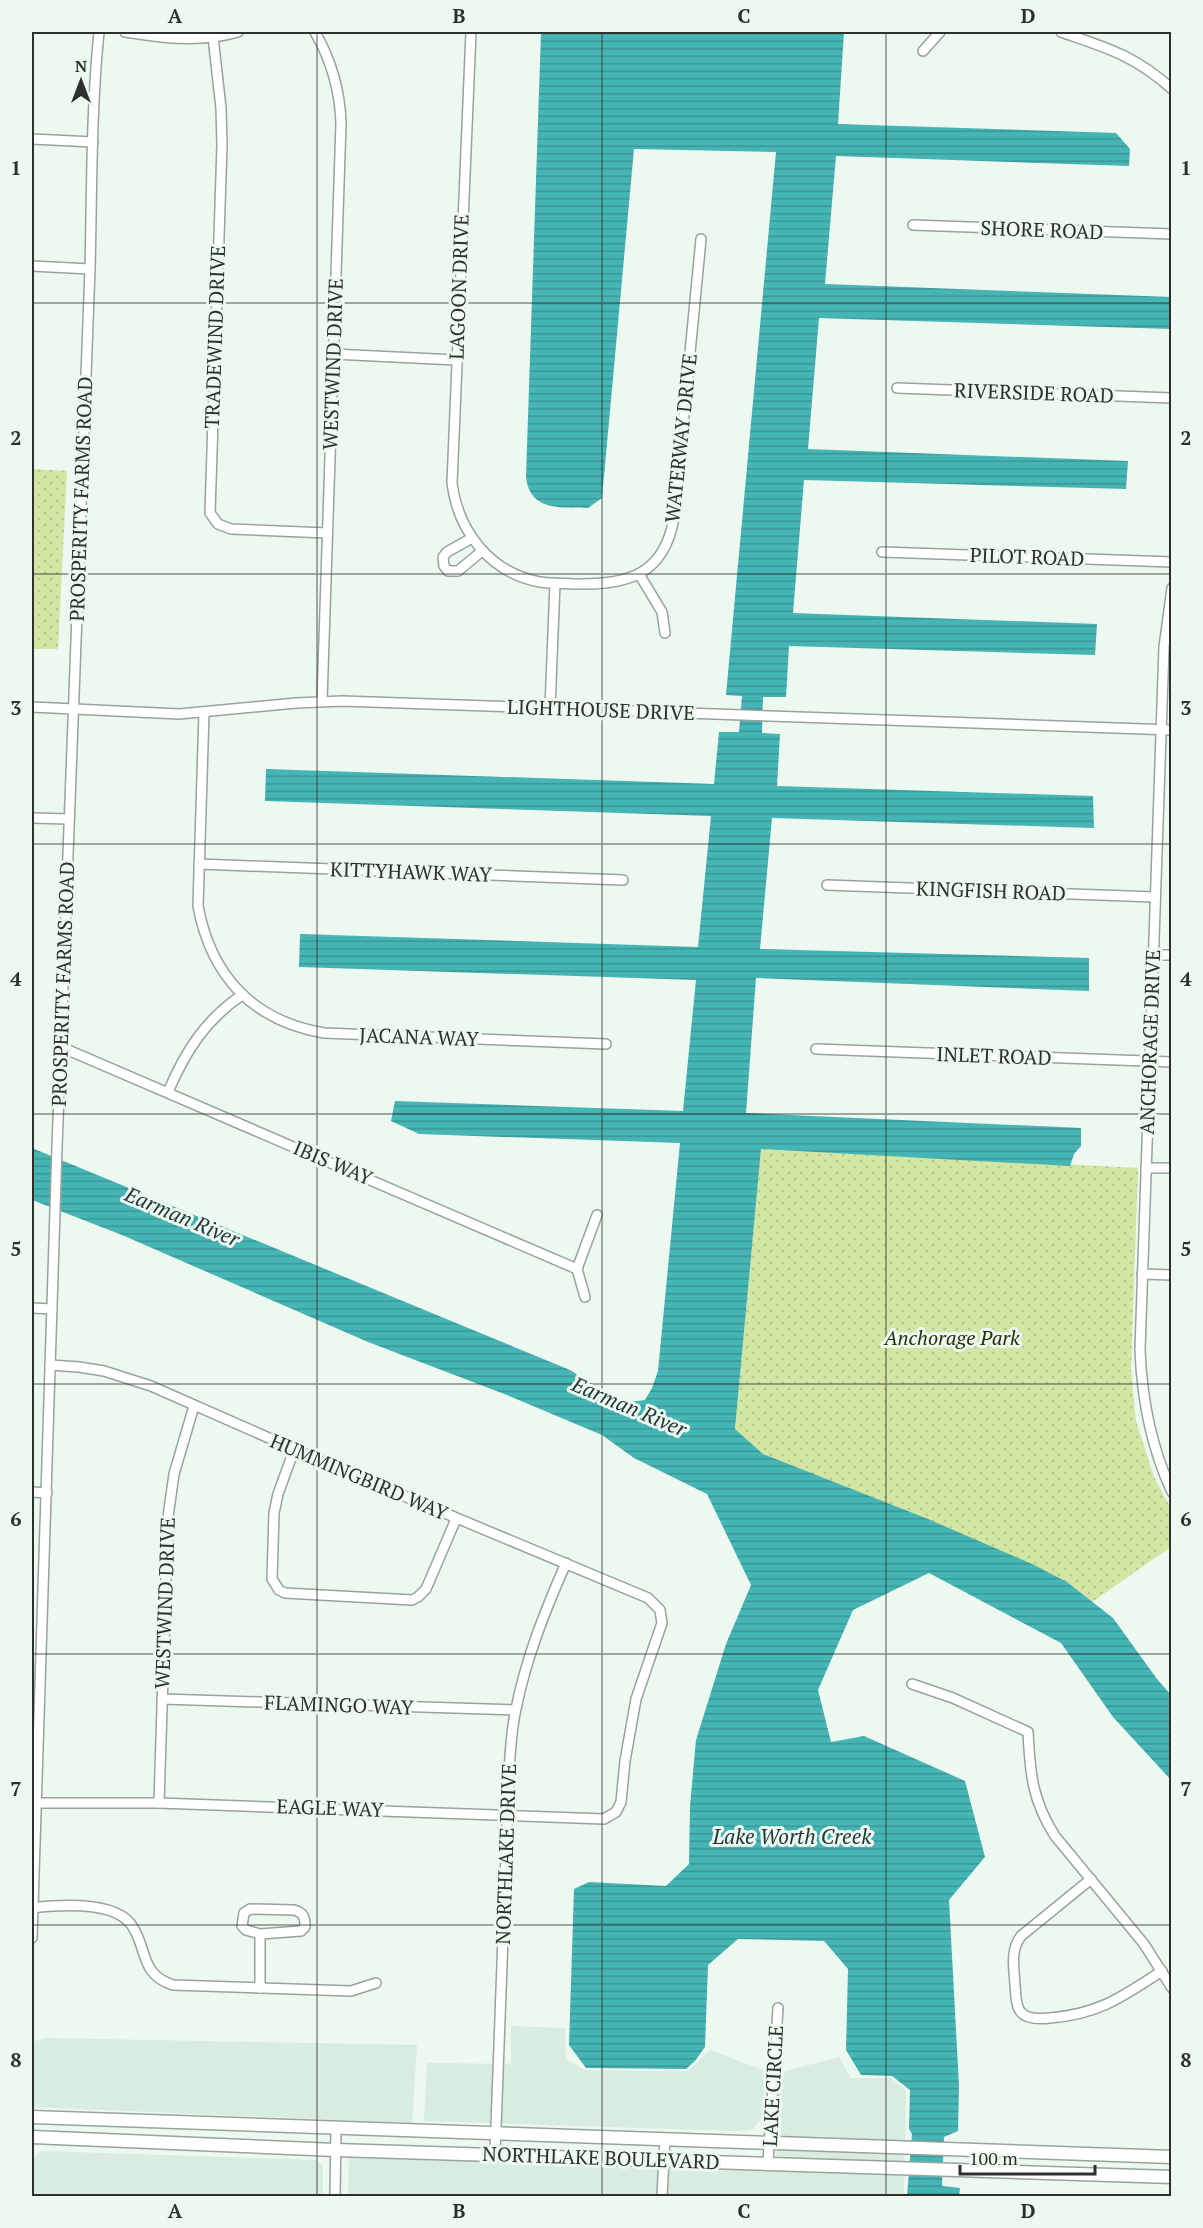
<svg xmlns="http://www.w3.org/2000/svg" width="1203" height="2228" font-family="'PT Serif',serif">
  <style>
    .built { fill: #d9ece0 }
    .park { fill: url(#park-dots) }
    .water { fill: url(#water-rules) }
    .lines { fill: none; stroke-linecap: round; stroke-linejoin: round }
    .minor-casing { stroke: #98a39c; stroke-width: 12 }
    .major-casing { stroke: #98a39c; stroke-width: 15 }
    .minor { stroke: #fff; stroke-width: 9 }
    .major { stroke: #fff; stroke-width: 12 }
    .grid { fill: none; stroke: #2d312e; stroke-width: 1.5; stroke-opacity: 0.55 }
    .labels { text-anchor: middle; stroke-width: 6; stroke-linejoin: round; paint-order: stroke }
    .street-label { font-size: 20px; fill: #2d312e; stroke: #ecf8f0 }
    .park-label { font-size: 20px; font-style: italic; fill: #262e05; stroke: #ecf8f0 }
    .water-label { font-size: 21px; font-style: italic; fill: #203938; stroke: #ecf8f0 }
    .neatline { fill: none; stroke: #2d312e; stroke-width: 2 }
    .grid-label { font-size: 20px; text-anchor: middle; font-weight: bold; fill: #2d312e }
  </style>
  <defs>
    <pattern id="park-dots" width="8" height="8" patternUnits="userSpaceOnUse" patternTransform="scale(1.5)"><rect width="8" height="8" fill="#d3e6a4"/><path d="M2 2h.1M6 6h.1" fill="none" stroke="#b5c68e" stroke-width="1.8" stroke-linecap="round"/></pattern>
    <pattern id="water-rules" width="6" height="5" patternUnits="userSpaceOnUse" patternTransform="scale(1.5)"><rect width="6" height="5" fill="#45b6b5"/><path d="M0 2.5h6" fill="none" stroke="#3a9594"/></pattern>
  </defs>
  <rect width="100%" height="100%" fill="#ecf8f0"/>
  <g class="built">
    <path d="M511 2026 565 2028 566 2059 585 2070 688 2071 710 2050 765 2071 762 2119 752 2130 735 2131 424 2121 427 2063 511 2064Z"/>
    <path d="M46 2038 417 2045 412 2123 32 2107V2042Z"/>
    <path d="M839 2057 851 2078H891L906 2091 904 2196H348L349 2158 776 2170 779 2073Z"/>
    <path d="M41 2151 317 2160 323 2166V2196H32V2171L35 2156Z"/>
  </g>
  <g class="park">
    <path d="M32 469 67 471 58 649H32Z"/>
    <path d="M761 1148 1138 1168 1131 1370 1136 1421 1154 1477 1171 1509V1547L1092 1602 1067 1582 763 1454 735 1429Z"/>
  </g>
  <path class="water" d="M541 32H844L838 124 1116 133 1130 149 1129 166 836 156 825 284 1171 297V329L819 318 808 449 1128 461 1126 489 804 480 793 613 1097 624 1095 655 789 646 786 697H763L762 733 780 734 777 786 1093 796 1094 828 772 818 760 949 1089 958V991L756 978 746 1113 1081 1128V1146L1074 1154 1070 1166 761 1149 735 1429 763 1454 928 1519 1032 1564 1067 1582 1113 1618 1157 1679 1171 1695V1780L1113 1717 1061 1643 929 1573 853 1610 818 1690 831 1742 864 1736 965 1781 985 1857 949 1900 959 2086 958 2131 944 2137 942 2186 960 2188 959 2196H907L912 2134 909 2129 910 2090 892 2076 861 2075 846 2050 848 1969 824 1941 738 1939 708 1965 705 2047 695 2061 686 2069 586 2068 569 2045 574 1889 589 1882 666 1886 689 1864 690 1806 696 1740 726 1644 751 1585 707 1494 634 1458 602 1435 507 1395 368 1342 122 1235 32 1200V1148L570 1370 622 1403 645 1400 652 1388 658 1371 680 1143 419 1134 391 1121 395 1101 683 1111 696 980 299 967 300 934 698 947 711 816 265 801 266 769 714 784 719 732H739L742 696 726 695 776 152 634 149 602 498 588 508C562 507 529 512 526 476Z"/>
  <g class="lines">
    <g class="minor-casing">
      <g id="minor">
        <path d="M125 32C163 38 200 43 238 32"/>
        <path d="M315 32C331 60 340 90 341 123L322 701"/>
        <path d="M471 32 452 483C458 531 490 573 540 582 552 584 564 583 576 584 628 585 664 575 674 518L701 239"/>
        <path d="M1061 32C1107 48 1134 55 1172 89"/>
        <path d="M213 37 221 108 222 145 210 513 218 524 231 529 327 533"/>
        <path d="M923 51 940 32"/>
        <path d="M32 139 93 142"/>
        <path d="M913 225 1172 234"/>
        <path d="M32 266 90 269"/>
        <path d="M333 354 456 360"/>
        <path d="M897 388 1172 398"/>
        <path d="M472 538 447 552 443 557 444 566 448 571H458L482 551"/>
        <path d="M882 552 1172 562"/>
        <path d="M639 574 662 612 665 633"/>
        <path d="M1172 588 1164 647 1140 1350C1142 1400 1151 1447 1172 1492"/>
        <path d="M32 707 179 714 296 703 342 701 1172 730"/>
        <path d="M550 708 555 583"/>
        <path d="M204 713 198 906C211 976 253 1021 324 1033L606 1044"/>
        <path d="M32 818 69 819"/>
        <path d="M199 864 623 880"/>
        <path d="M827 885 1155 897"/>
        <path d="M1153 955H1172"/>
        <path d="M61 1047 577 1269 585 1297"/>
        <path d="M816 1049 1172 1062"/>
        <path d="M168 1092C185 1052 205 1020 242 995"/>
        <path d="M1146 1168H1172"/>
        <path d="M577 1269 597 1215"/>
        <path d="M1142 1274 1172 1275"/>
        <path d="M32 1308 52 1309"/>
        <path d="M294 1450 278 1494 274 1513 272 1579 279 1590 285 1593 412 1600 418 1597 426 1589 456 1519"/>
        <path d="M32 1492 47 1493"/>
        <path d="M912 1684 953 1698 1028 1732C1030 1773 1032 1800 1055 1836L1144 1944 1172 1988"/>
        <path d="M162 1699 515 1710"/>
        <path d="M36 1803H159L604 1819 616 1812 621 1802 625 1761 636 1699 662 1623 660 1610 648 1598 337 1468 151 1386 104 1371 79 1367 50 1365"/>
        <path d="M159 1803 168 1517 174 1474 194 1406"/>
        <path d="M1091 1879 1021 1936C1010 1951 1014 1967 1015 1985 1016 1993 1015 2004 1020 2011 1026 2020 1041 2019 1050 2018 1099 2014 1122 1997 1162 1971"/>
        <path d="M32 1908C58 1905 111 1901 130 1923 148 1945 138 1974 173 1985L351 1991 376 1983"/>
        <path d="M32 1938 57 1147 90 269C92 190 91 110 99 32"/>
        <path d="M260 1988V1934L301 1931 305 1927C305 1917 304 1913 294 1910L250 1909 244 1913 242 1926 246 1930 260 1934"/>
        <path d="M495 2154 509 1774C510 1753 511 1731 516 1709 526 1658 545 1611 566 1563"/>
        <path d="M768 2163 778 2008"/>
        <path d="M335 2196 336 2128"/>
        <path d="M662 2196 665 2139"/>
      </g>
    </g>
    <g class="major-casing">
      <g id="major">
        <path d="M32 2117 1172 2157"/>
        <path d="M32 2137 336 2150 1172 2177"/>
      </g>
    </g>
    <use href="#minor" class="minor"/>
    <use href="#major" class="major"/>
  </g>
  <path class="grid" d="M317 32V2196M602 32V2196M886 32V2196M32 303H1172M32 574H1172M32 844H1172M32 1114H1172M32 1384H1172M32 1654H1172M32 1925H1172"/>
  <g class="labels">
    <g class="street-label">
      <text transform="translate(1042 230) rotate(2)" y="7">SHORE ROAD</text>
      <text transform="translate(459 287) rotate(-88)" y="7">LAGOON DRIVE</text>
      <text transform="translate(215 337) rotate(-88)" y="7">TRADEWIND DRIVE</text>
      <text transform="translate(333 364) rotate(-88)" y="7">WESTWIND DRIVE</text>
      <text transform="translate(1034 393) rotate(2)" y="7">RIVERSIDE ROAD</text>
      <text transform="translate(681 438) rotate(-84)" y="7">WATERWAY DRIVE</text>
      <text transform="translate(81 499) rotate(-88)" y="7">PROSPERITY FARMS ROAD</text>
      <text transform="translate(1027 557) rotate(2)" y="7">PILOT ROAD</text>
      <text transform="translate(601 710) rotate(2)" y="7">LIGHTHOUSE DRIVE</text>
      <text transform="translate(411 872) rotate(2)" y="7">KITTYHAWK WAY</text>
      <text transform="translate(991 891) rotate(2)" y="7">KINGFISH ROAD</text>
      <text transform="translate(63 984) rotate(-88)" y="7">PROSPERITY FARMS ROAD</text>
      <text transform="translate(419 1037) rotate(2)" y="7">JACANA WAY</text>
      <text transform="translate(1150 1042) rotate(-88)" y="7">ANCHORAGE DRIVE</text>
      <text transform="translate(994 1056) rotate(2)" y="7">INLET ROAD</text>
      <text transform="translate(333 1163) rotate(23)" y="7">IBIS WAY</text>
      <text transform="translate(359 1477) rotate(23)" y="7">HUMMINGBIRD WAY</text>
      <text transform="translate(165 1603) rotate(-88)" y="7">WESTWIND DRIVE</text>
      <text transform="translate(339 1705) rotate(2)" y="7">FLAMINGO WAY</text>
      <text transform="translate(330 1808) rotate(2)" y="7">EAGLE WAY</text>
      <text transform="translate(506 1854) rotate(-88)" y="7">NORTHLAKE DRIVE</text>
      <text transform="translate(773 2086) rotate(-87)" y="7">LAKE CIRCLE</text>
      <text transform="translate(601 2158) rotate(2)" y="7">NORTHLAKE BOULEVARD</text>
    </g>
    <g class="park-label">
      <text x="952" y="1345">Anchorage Park</text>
    </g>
    <g class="water-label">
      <text transform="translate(182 1217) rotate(23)" y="7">Earman River</text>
      <text transform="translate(629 1407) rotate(23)" y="7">Earman River</text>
      <text x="792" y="1844">Lake Worth Creek</text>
    </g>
  </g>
  <rect width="1203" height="2228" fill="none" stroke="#ecf8f0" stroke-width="66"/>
  <g transform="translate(81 81)" stroke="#ecf8f0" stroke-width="4.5" paint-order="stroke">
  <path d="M0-4.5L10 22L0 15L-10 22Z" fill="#2d312e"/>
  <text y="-9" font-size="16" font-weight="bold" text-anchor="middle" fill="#2d312e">N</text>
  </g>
  <path d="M960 2165v9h135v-9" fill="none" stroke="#2d312e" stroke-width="3"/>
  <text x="969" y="2165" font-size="18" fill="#2d312e" stroke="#ecf8f0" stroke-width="4.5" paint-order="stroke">100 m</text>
  <rect x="33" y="33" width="1137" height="2162" class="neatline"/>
  <g class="grid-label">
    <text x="175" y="23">A</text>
    <text x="459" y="23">B</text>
    <text x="744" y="23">C</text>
    <text x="1028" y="23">D</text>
    <text x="16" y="175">1</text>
    <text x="1186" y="175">1</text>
    <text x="16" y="445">2</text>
    <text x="1186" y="445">2</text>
    <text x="16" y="715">3</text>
    <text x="1186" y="715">3</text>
    <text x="16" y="986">4</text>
    <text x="1186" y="986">4</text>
    <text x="16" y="1256">5</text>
    <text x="1186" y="1256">5</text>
    <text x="16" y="1526">6</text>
    <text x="1186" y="1526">6</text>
    <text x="16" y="1796">7</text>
    <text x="1186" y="1796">7</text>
    <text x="16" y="2067">8</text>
    <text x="1186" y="2067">8</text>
    <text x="175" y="2218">A</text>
    <text x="459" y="2218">B</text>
    <text x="744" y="2218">C</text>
    <text x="1028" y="2218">D</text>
  </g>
</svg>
